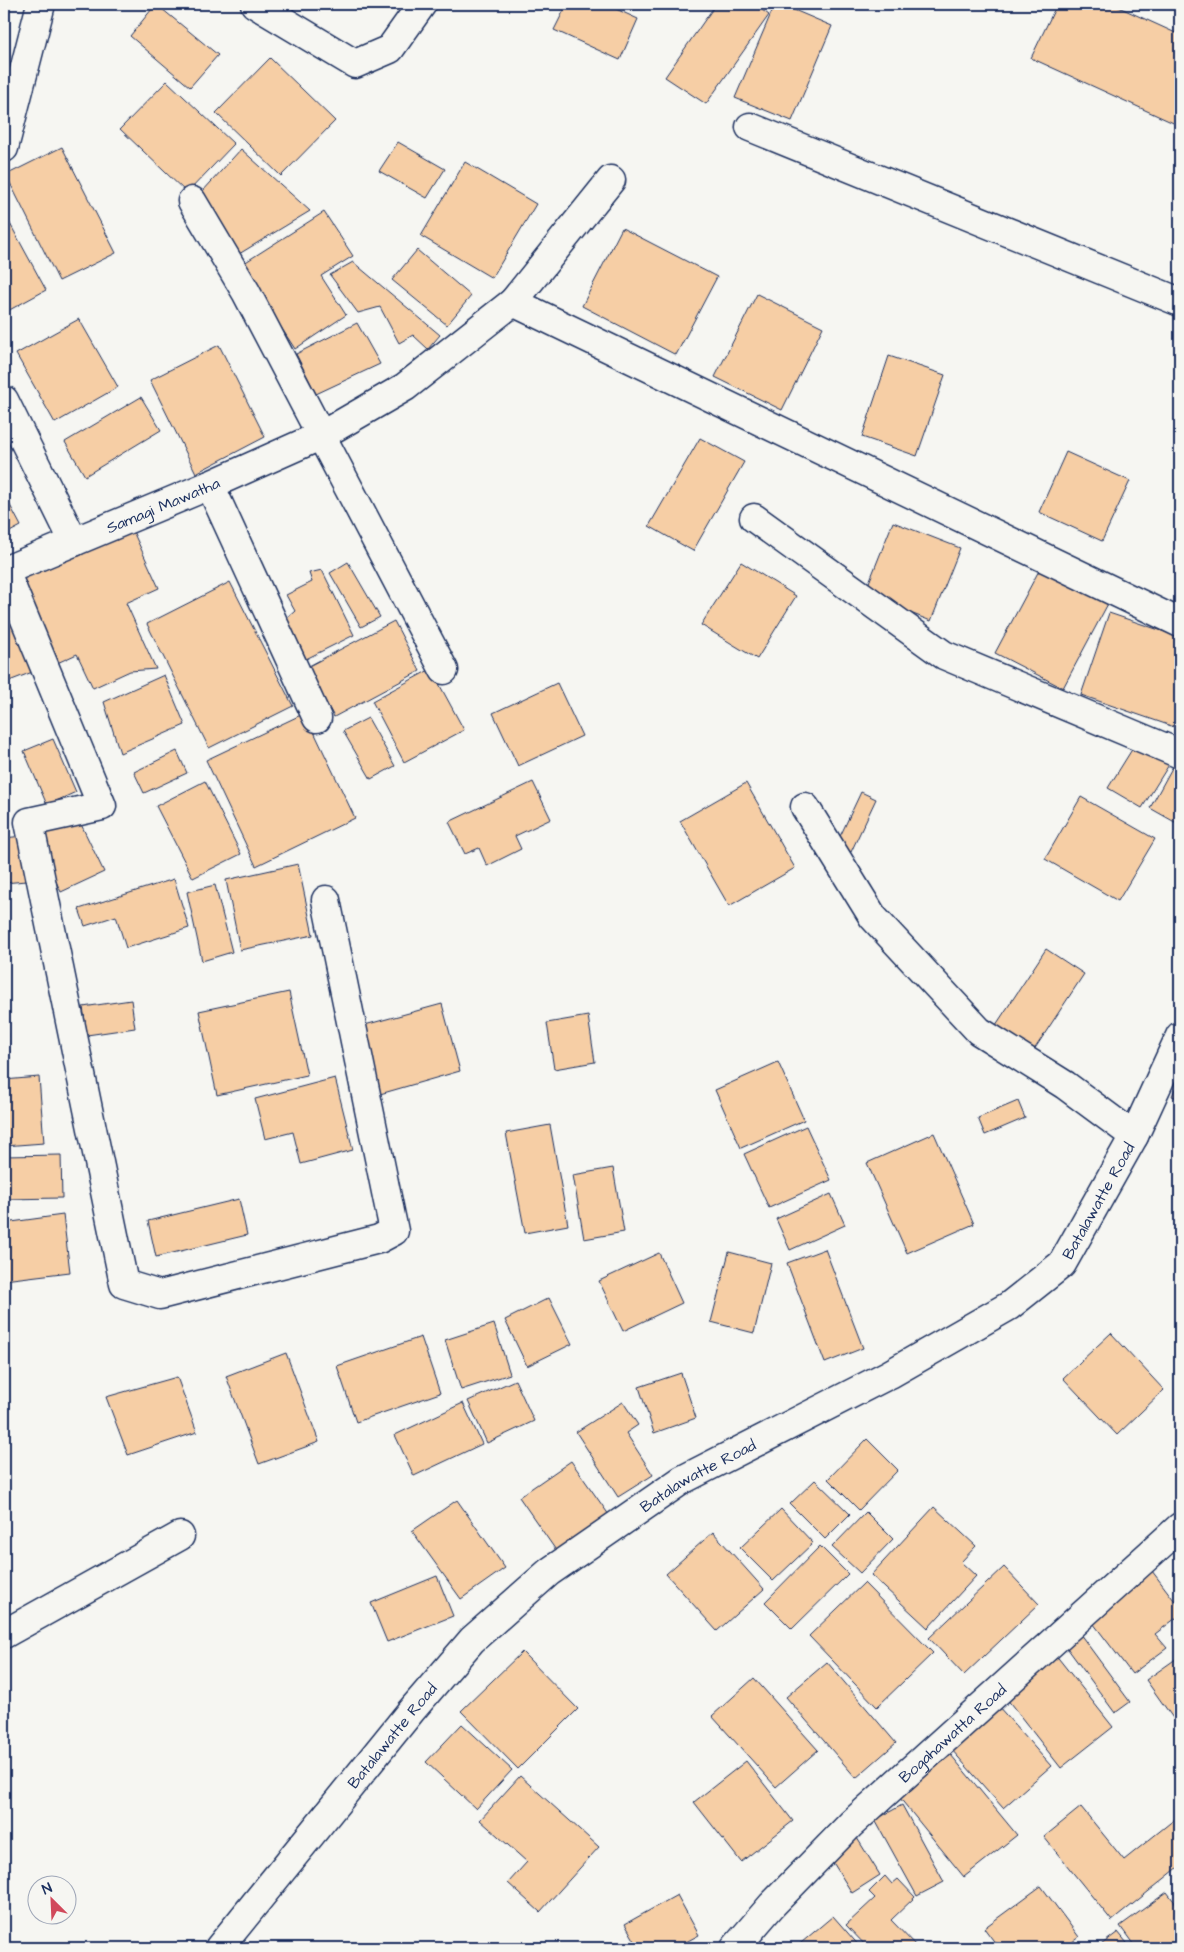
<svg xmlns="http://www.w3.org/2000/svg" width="1184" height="1952" font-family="'Architects Daughter',sans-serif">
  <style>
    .building { fill: #f6cea5; stroke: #1b2f5e }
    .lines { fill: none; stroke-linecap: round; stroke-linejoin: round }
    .street-casing { stroke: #1b2f5e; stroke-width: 31 }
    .secondary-casing { stroke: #1b2f5e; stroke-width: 31 }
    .street { stroke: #f6f6f2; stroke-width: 28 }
    .secondary { stroke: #f6f6f2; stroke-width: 28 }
    .labels { text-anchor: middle; stroke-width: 4.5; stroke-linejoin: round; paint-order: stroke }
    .street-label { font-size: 16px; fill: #1b2f5e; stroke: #f6f6f2 }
  </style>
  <rect width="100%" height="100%" fill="#f6f6f2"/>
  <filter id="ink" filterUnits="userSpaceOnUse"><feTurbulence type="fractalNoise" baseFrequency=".02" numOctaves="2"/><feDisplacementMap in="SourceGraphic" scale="10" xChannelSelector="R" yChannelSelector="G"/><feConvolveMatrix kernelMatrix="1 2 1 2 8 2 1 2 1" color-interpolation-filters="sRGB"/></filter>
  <g filter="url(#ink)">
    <g class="building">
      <path d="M156 4 218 55 190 87 130 36Z"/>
      <path d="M278 4H296L292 12Z"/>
      <path d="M567 4H605L638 19 620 60 554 30Z"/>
      <path d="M716 4H754L769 15 706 104 665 77Z"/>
      <path d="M775 4H780L832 26 792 121 735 98Z"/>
      <path d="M1057 4H1112L1180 35V126L1031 58Z"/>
      <path d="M270 58 335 121 281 176 216 113Z"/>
      <path d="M167 81 234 144 187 193 120 129Z"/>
      <path d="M398 142 445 169 427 198 379 171Z"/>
      <path d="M62 147 116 253 59 281 6 175Z"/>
      <path d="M241 149 310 211 239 254 202 192Z"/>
      <path d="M465 162 536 204 492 278 421 236Z"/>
      <path d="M324 212 353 256 321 276 346 315 295 349 241 265Z"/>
      <path d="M8 220 46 290 4 313V222Z"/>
      <path d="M622 228 717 277 676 355 582 306Z"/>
      <path d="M417 250 471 296 447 325 392 280Z"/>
      <path d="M353 262 440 335 428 349 413 335 399 343 380 307 358 313 330 275Z"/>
      <path d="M757 294 823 327 782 410 715 377Z"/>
      <path d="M79 319 118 387 55 423 16 354Z"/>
      <path d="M357 323 380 364 316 394 296 354Z"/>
      <path d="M219 345 265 437 196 473 150 380Z"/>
      <path d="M889 356 945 375 917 456 862 437Z"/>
      <path d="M141 397 161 430 85 476 65 442Z"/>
      <path d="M700 438 744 462 693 551 649 526Z"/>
      <path d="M1066 452 1130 481 1102 541 1039 512Z"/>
      <path d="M4 494 21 526 4 535Z"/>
      <path d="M893 522 960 548 931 621 864 595Z"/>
      <path d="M131 527 159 588 126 603 156 669 130 671 93 688 77 654 55 664 16 580Z"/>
      <path d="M348 562 380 617 361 627 330 573Z"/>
      <path d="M741 562 796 596 757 659 701 625Z"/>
      <path d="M1043 563 1111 598 1063 688 995 653Z"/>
      <path d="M322 570 354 635 306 659 286 619 295 611 286 595 312 582 309 573Z"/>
      <path d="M230 582 293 706 209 748 147 624Z"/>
      <path d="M4 604 35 671 4 683Z"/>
      <path d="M1109 613 1180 637V729L1081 695Z"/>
      <path d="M394 621 420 671 334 717 307 667Z"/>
      <path d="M431 669 464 730 404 762 372 701Z"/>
      <path d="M164 675 185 725 120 753 104 702Z"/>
      <path d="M557 683 582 736 518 766 493 713Z"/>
      <path d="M305 713 355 818 256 866 206 760Z"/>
      <path d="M368 718 395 766 371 779 343 731Z"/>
      <path d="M53 739 76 792 47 805 24 751Z"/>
      <path d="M1136 743 1170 763 1142 808 1108 788Z"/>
      <path d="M177 751 187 773 144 793 134 772Z"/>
      <path d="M1178 757 1180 758V825L1150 808Z"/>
      <path d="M205 781 241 854 193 878 156 806Z"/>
      <path d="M533 782 551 819 515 836 521 849 487 866 479 848 465 854 449 822Z"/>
      <path d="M746 783 795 868 729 906 680 821Z"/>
      <path d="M861 792 876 799 851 852 836 845Z"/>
      <path d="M1081 797 1155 839 1118 901 1045 859Z"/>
      <path d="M78 818 104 872 61 892 35 838Z"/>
      <path d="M23 836 26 881 4 883V838Z"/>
      <path d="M298 864 313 935 240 950 226 880Z"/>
      <path d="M174 879 189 928 126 948 116 916 85 926 79 909Z"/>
      <path d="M215 885 232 952 202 961 187 892Z"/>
      <path d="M1046 949 1084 974 1028 1059 990 1034Z"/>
      <path d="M289 992 307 1075 217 1095 199 1011Z"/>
      <path d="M131 1000 135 1028 87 1035 83 1007Z"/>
      <path d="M442 1004 460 1071 380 1094 361 1026Z"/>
      <path d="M4 1010 10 1059 4 1060Z"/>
      <path d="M588 1016 595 1062 554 1069 547 1023Z"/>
      <path d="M778 1062 804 1120 741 1148 715 1090Z"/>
      <path d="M39 1077 44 1143 4 1146V1080Z"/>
      <path d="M1180 1077V1099L1172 1096Z"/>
      <path d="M335 1078 353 1150 301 1164 293 1132 265 1139 255 1099Z"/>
      <path d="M1018 1101 1025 1118 985 1135 978 1118Z"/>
      <path d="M550 1125 568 1225 525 1233 506 1133Z"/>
      <path d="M806 1126 831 1180 769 1208 744 1154Z"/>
      <path d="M934 1133 974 1224 907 1253 867 1163Z"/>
      <path d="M61 1155 62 1198 4 1199V1156Z"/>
      <path d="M613 1168 624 1232 584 1239 573 1175Z"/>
      <path d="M831 1194 845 1225 790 1250 776 1219Z"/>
      <path d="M239 1199 247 1235 156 1257 148 1221Z"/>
      <path d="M63 1215 70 1272 4 1280V1223Z"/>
      <path d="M825 1249 863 1348 825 1363 787 1263Z"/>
      <path d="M729 1252 771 1263 754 1333 711 1322Z"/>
      <path d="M659 1253 682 1303 623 1331 599 1281Z"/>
      <path d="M549 1298 572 1344 527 1366 505 1320Z"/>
      <path d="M494 1324 510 1374 461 1390 445 1340Z"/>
      <path d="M1111 1333 1164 1390 1117 1435 1063 1378Z"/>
      <path d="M421 1337 440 1393 356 1422 337 1366Z"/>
      <path d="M286 1353 319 1442 259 1464 226 1376Z"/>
      <path d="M681 1373 696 1418 654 1433 639 1387Z"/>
      <path d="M177 1377 197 1432 128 1455 106 1397Z"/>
      <path d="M515 1380 534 1421 487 1443 468 1401Z"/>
      <path d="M623 1402 638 1425 626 1433 653 1475 618 1497 576 1432Z"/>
      <path d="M463 1403 482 1444 414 1476 395 1435Z"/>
      <path d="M867 1439 898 1470 859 1510 828 1479Z"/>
      <path d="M571 1461 614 1522 562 1559 519 1497Z"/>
      <path d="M815 1480 850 1514 825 1539 790 1504Z"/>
      <path d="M457 1500 505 1568 461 1599 412 1531Z"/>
      <path d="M934 1507 976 1546 961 1562 976 1576 928 1628 871 1575Z"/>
      <path d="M781 1509 813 1543 773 1581 740 1548Z"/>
      <path d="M866 1512 893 1539 860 1573 832 1547Z"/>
      <path d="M713 1532 764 1589 717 1631 666 1574Z"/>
      <path d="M820 1546 848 1574 792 1629 765 1602Z"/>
      <path d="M1004 1567 1039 1604 964 1675 929 1638Z"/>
      <path d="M1152 1571 1180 1608V1615L1155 1634 1167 1648 1132 1674 1090 1619Z"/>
      <path d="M437 1576 453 1616 387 1642 371 1603Z"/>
      <path d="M864 1583 933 1653 877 1707 809 1636Z"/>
      <path d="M1080 1634 1130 1702 1115 1713 1065 1645Z"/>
      <path d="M522 1652 578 1709 518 1769 461 1711Z"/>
      <path d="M1055 1654 1113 1727 1061 1768 1003 1694Z"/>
      <path d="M1180 1656V1728L1146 1680Z"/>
      <path d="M827 1662 896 1743 856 1778 786 1697Z"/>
      <path d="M754 1678 818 1750 776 1787 712 1716Z"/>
      <path d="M998 1706 1051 1766 1003 1808 951 1749Z"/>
      <path d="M462 1724 512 1770 476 1809 426 1762Z"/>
      <path d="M951 1755 1017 1835 964 1877 899 1797Z"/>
      <path d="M746 1761 793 1821 741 1862 694 1802Z"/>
      <path d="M520 1776 599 1847 540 1912 508 1883 527 1862 480 1820Z"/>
      <path d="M902 1805 944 1882 917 1896 875 1820Z"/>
      <path d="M1081 1807 1124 1860 1180 1815V1866L1112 1921 1044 1837Z"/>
      <path d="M857 1838 880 1875 852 1893 829 1856Z"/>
      <path d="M885 1876 892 1884 898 1879 915 1897 891 1920 918 1948H868L846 1925 875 1898 869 1892Z"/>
      <path d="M1041 1886 1079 1937 1064 1948H999L984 1928Z"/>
      <path d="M1167 1892 1180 1909V1948H1136L1120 1926Z"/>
      <path d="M677 1895 699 1935 675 1948H639L625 1924Z"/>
      <path d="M833 1916 861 1948H795Z"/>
      <path d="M1118 1932 1131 1948H1097Z"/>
    </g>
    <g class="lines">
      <g class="street-casing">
        <g id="street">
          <path d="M255 4 355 64 390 49 422 4"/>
          <path d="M750 127 1180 302"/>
          <path d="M4 148 41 4"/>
          <path d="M192 201 246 292 444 670"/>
          <path d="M513 302 1180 623"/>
          <path d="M4 400 74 542"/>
          <path d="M210 485 317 718"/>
          <path d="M754 518 944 655 1180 754"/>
          <path id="s1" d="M4 571 210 485 322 435 405 387 513 302 611 180"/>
          <path d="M5 571 102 806 29 822 124 1284 160 1295 379 1239 394 1231 326 900"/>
          <path d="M805 807 873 917 979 1031 1065 1085 1134 1136"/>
          <path d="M4 1634 180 1536"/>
          <path id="s2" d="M735 1948 772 1905 851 1824 1180 1527"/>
        </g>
      </g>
      <g class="secondary-casing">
        <g id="secondary">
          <path id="s3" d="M219 1948 411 1711 472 1640 549 1572 682 1480 890 1374 1009 1306 1062 1264 1134 1136 1180 1036"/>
        </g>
      </g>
      <use href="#street" class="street"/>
      <use href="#secondary" class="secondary"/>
    </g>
  </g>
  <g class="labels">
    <g class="street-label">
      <text dy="6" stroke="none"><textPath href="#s1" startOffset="172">Samagi Mawatha</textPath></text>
      <text dy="6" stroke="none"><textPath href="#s3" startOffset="1174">Batalawatte Road</textPath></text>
      <text dy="6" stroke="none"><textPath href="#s3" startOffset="679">Batalawatte Road</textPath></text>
      <text dy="6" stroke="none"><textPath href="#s2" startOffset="306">Bogahawatta Road</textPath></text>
      <text dy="6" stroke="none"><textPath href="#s3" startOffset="274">Batalawatte Road</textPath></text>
    </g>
  </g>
  <rect width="1184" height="1952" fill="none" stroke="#f6f6f2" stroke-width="20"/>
  <rect x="10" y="10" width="1164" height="1932" fill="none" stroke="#1b2f5e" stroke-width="2" filter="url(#ink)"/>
  <g transform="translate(52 1900) rotate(336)"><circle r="24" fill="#f6f6f2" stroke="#9ea6b7"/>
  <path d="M0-4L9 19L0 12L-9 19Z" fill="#d1495b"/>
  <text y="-8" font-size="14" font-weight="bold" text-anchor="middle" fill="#1b2f5e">N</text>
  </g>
</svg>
